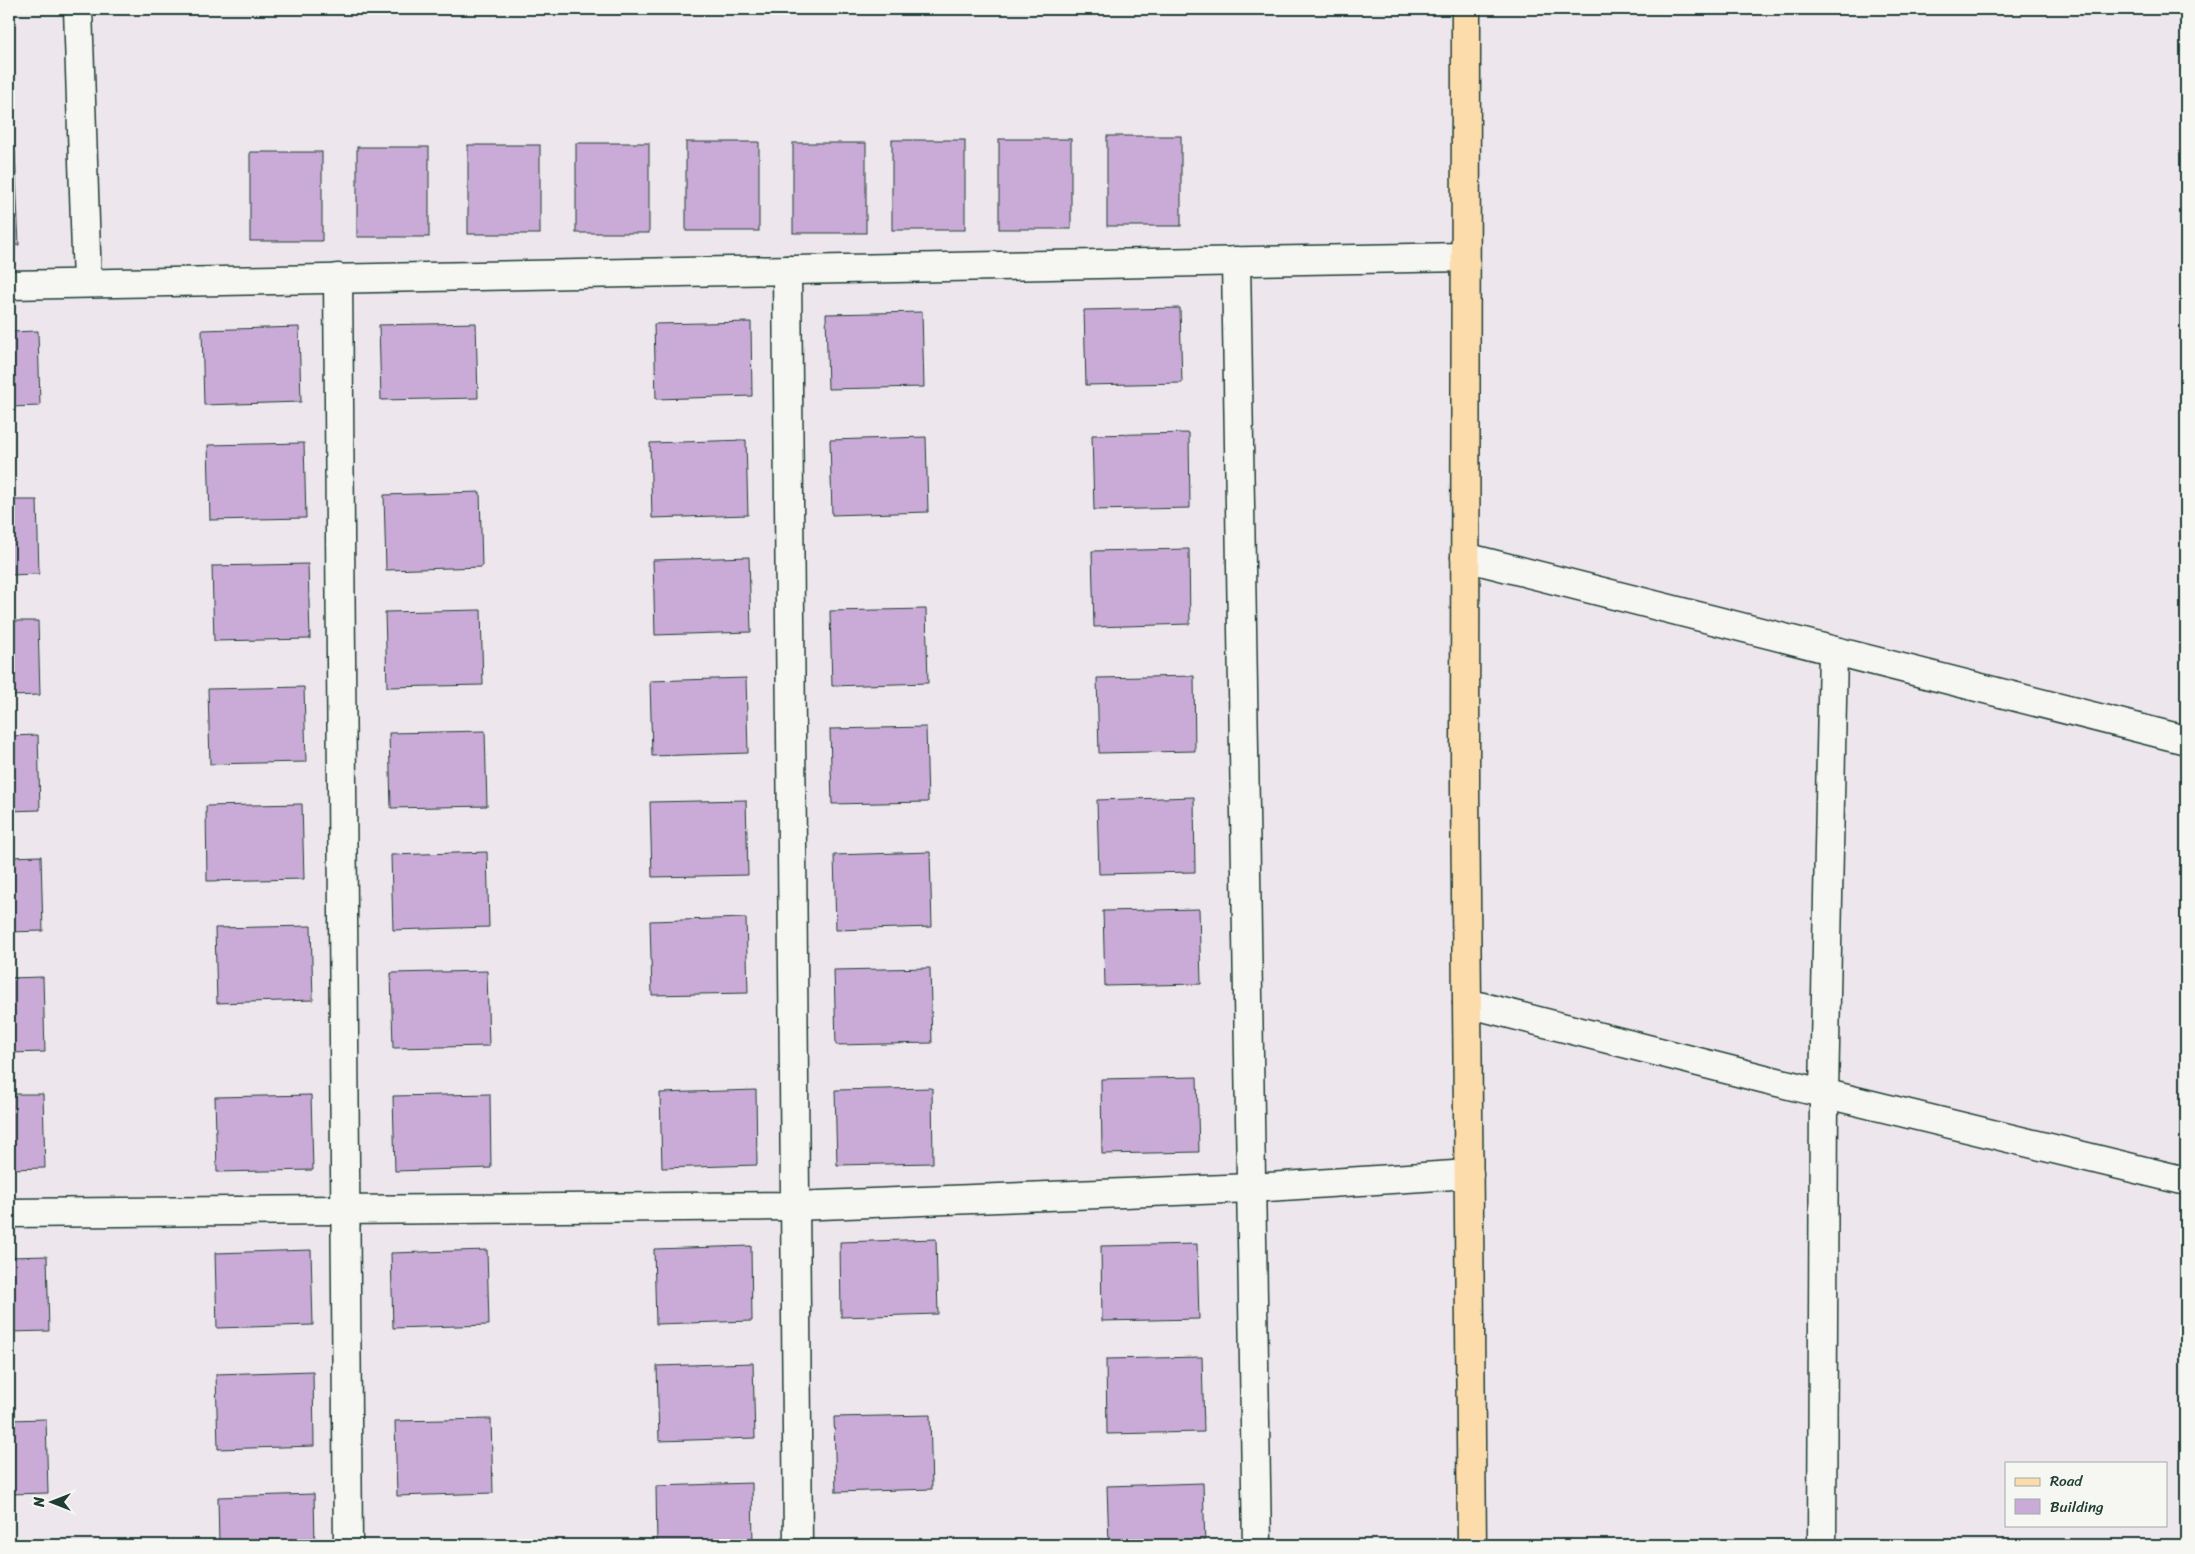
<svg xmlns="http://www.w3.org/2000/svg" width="2195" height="1554" font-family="Sriracha,sans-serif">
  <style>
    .building { fill: #caabd7; stroke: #1f3d34 }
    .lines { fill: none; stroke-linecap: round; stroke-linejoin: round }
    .minor-casing { stroke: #1f3d34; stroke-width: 31 }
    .major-casing { stroke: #1f3d34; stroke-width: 31 }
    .minor { stroke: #f6f6f2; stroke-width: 28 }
    .major { stroke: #fddcac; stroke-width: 28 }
  </style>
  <rect width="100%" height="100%" fill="#ede7ed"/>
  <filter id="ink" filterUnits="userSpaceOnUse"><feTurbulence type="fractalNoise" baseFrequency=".02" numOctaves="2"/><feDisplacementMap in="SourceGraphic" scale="10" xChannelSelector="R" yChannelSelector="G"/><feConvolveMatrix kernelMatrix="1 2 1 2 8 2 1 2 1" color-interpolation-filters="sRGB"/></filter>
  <g filter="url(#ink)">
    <g class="building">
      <rect x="1107" y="136" width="74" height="90"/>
      <rect x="999" y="139" width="72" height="90"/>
      <rect x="892" y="140" width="73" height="90"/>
      <rect x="686" y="142" width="73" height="89"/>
      <rect x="576" y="143" width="73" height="90"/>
      <rect x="793" y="143" width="73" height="90"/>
      <rect x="468" y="145" width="72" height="89"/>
      <rect x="357" y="147" width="72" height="90"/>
      <path d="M15 152 19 245 9 246V153Z"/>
      <rect x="250" y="152" width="72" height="89"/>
      <path d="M1180 308 1182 383 1086 385 1084 310Z"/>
      <path d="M922 312 924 387 828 389 826 314Z"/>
      <path d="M751 322 752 396 656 399 654 324Z"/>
      <path d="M476 323 478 398 381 400 379 325Z"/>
      <path d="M299 327 301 402 204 405 202 330Z"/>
      <path d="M38 331 40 406 9 407V332Z"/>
      <path d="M1189 433 1190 508 1094 510 1092 435Z"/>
      <path d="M926 437 928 512 832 515 830 440Z"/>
      <path d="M746 440 748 515 652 518 650 443Z"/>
      <path d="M304 443 306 518 210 520 208 445Z"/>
      <path d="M480 492 482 567 386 570 384 495Z"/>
      <path d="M9 500H37L39 574 9 575Z"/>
      <path d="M1189 549 1190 624 1094 627 1092 551Z"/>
      <path d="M749 557 751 632 655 635 653 560Z"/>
      <path d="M308 564 310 639 214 641 212 566Z"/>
      <path d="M926 609 928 683 832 686 830 611Z"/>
      <path d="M481 610 483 685 387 687 385 612Z"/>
      <path d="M9 621H38L40 695 9 696Z"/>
      <path d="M1194 676 1195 751 1099 753 1097 678Z"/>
      <path d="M746 678 748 753 652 756 650 681Z"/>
      <path d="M304 687 306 762 210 764 208 689Z"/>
      <path d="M926 727 928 802 832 804 830 729Z"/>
      <path d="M485 731 487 806 391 808 389 733Z"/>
      <path d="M38 735 40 810 9 811V736Z"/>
      <path d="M1194 797 1195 872 1099 874 1097 800Z"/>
      <path d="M746 800 748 875 652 877 650 802Z"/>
      <path d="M302 804 304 879 207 881 206 806Z"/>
      <path d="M487 852 489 927 393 930 391 855Z"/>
      <path d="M930 852 932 927 836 930 834 855Z"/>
      <path d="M41 856 43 931 9 932V857Z"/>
      <path d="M1199 909 1201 984 1105 986 1103 911Z"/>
      <path d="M746 918 748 993 652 995 650 921Z"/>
      <path d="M311 926 313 1000 217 1003 215 928Z"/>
      <path d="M930 968 932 1043 836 1045 834 970Z"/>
      <path d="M487 971 489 1046 393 1048 391 973Z"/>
      <path d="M43 977 45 1052 9 1053V978Z"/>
      <path d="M1197 1077 1199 1152 1102 1154 1101 1079Z"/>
      <path d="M932 1088 933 1163 837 1165 835 1090Z"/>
      <path d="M756 1090 757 1165 662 1168 660 1093Z"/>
      <path d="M9 1094H43L45 1168 9 1169Z"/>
      <path d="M490 1094 491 1168 395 1171 393 1096Z"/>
      <path d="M311 1095 313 1170 217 1172 215 1097Z"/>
      <path d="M936 1239 938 1314 841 1317 840 1242Z"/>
      <path d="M1197 1244 1199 1319 1102 1321 1101 1246Z"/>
      <path d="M751 1246 752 1321 656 1324 654 1249Z"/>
      <path d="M311 1250 313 1325 217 1328 215 1253Z"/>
      <path d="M487 1250 489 1325 393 1328 391 1253Z"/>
      <path d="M47 1256 49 1331 9 1332V1257Z"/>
      <path d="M1202 1357 1204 1432 1107 1434 1106 1359Z"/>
      <path d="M753 1363 755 1438 659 1441 657 1366Z"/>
      <path d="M313 1371 314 1446 218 1449 216 1374Z"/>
      <path d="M930 1415 932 1489 836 1492 834 1417Z"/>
      <path d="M46 1419 48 1493 9 1494V1420Z"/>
      <path d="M491 1419 493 1493 397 1496 395 1421Z"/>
      <path d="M752 1483 753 1545H657L656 1486Z"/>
      <path d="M1203 1483 1205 1545H1109L1107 1486Z"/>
      <path d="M314 1494 315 1545H219L218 1497Z"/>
      <path d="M925 1540V1545H829V1542Z"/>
      <path d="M491 1541V1545H395V1544Z"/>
    </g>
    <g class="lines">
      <g class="minor-casing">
        <g id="minor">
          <path d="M78 9 87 283"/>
          <path d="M1236 261 1257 1545"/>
          <path d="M787 270 798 1545"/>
          <path d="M338 278 348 1545"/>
          <path d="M9 285 1465 257"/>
          <path d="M1465 557 2186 740"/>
          <path d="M1467 1003 1769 1080 2186 1181"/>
          <path d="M9 1213 795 1206 1251 1188 1469 1174"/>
          <path d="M1822 1545 1824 1094 1833 652"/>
        </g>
      </g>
      <g class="major-casing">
        <path id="major" d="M1466 9 1465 787 1472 1545"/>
      </g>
      <use href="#minor" class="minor"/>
      <use href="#major" class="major"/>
    </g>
  </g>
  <rect width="2195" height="1554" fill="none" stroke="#f6f6f2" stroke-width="30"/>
  <rect x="15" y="15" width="2165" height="1524" fill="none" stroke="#1f3d34" stroke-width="2" filter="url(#ink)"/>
  <rect x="2005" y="1462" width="162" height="65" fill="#f6f6f2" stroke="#a0aca6"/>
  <rect x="2015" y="1478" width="25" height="8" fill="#fddcac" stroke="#a0aca6"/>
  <text x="2050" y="1486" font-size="15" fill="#1f3d34">Road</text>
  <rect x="2015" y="1499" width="25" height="15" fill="#caabd7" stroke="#a0aca6"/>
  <text x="2050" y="1512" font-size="15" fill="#1f3d34">Building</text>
  <g transform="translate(52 1502) rotate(270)" stroke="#f6f6f2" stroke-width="4" paint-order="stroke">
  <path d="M0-4L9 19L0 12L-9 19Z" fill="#1f3d34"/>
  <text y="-8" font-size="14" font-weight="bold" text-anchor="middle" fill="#1f3d34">N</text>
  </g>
</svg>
